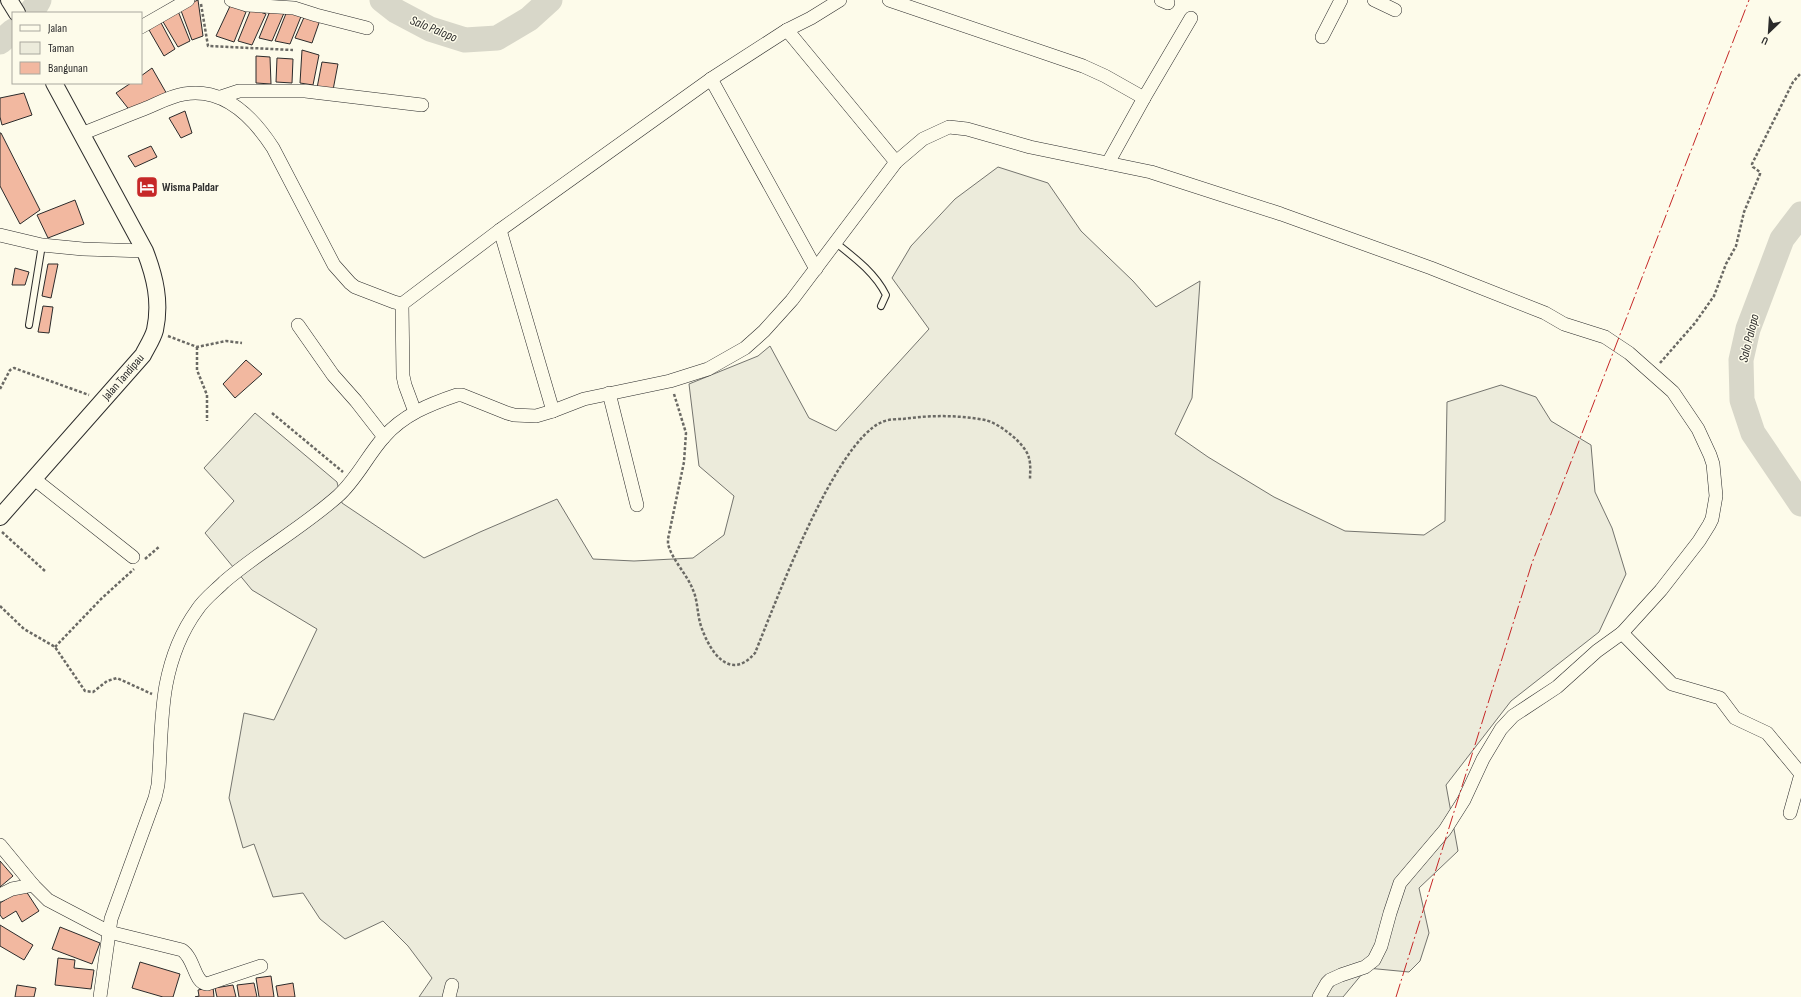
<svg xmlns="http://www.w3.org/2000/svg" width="1801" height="997" font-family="'Sofia Sans Condensed',sans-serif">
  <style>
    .green { fill: #ecebdb; stroke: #74746e }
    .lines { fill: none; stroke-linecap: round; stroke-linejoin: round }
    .river { stroke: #d8d7c9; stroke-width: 25 }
    .building { fill: #f2b8a0; stroke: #2b2b2b }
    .service-casing { stroke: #2b2b2b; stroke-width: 8 }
    .minor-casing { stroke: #2b2b2b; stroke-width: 14 }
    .tertiary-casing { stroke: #2b2b2b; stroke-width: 18 }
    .path { stroke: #6a6964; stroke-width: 2.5; stroke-dasharray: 3 2; stroke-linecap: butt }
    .service { stroke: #fdfbea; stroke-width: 6 }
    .minor { stroke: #fdfbea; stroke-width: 13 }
    .tertiary { stroke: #fdfbea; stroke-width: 16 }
    .power { stroke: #c62828; stroke-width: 1; stroke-dasharray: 14 3 2 3; stroke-linecap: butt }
    .labels { text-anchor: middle; stroke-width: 3; stroke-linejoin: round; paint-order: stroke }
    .poi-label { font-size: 12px; font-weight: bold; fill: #2b2b2b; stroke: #fdfbea; text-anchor: start }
    .street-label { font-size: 12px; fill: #2b2b2b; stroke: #fdfbea }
    .water-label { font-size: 13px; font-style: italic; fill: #2b2b2b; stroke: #fdfbea }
  </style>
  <rect width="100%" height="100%" fill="#fdfbea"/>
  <path class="green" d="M998 167 1048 183 1081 231 1133 281 1156 307 1200 281 1192 398 1175 434 1208 457 1274 497 1345 531 1424 535 1445 521 1447 402 1501 385 1536 397 1551 421 1591 445 1595 492 1612 528 1626 574 1599 632 1511 701 1446 785 1458 851 1419 888 1429 933 1420 961 1409 972 1367 968 1343 997H419L432 978 408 946 383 921 345 939 320 919 303 893 273 897 254 844 243 848 229 798 244 713 274 720 317 629 252 590 205 533 234 501 204 468 255 413 337 482 342 503 424 558 480 532 557 499 593 559 634 561 693 558 724 535 734 496 699 466 689 384 758 356 770 346 809 418 836 431 929 329 892 278 911 246 955 199Z"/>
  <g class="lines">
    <g class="river">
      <path d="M382 0 396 11 430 29 465 40 497 38 529 19 550 0"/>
      <path d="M30 13 35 7 39 0"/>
      <path d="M0 42 13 31"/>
      <path d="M1801 214 1782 239 1748 329 1741 360 1742 400 1753 433 1801 504"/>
    </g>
  </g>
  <g class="building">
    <path d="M198 0 203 36 192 40 180 8Z"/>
    <path d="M231 4 246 12 234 42 216 36Z"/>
    <path d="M251 9 266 14 252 45 238 41Z"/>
    <path d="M178 11 190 41 178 47 162 20Z"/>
    <path d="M270 11 284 13 272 41 259 38Z"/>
    <path d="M287 11 302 14 290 44 275 41Z"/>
    <path d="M305 15 320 20 312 43 295 38Z"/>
    <path d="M160 21 175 49 164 56 149 30Z"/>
    <path d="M302 50 319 55 313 85 300 83Z"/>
    <path d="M256 56 270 57 271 84 256 83Z"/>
    <path d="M277 58 293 59 292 83 276 82Z"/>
    <path d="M322 62 338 64 333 90 317 88Z"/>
    <path d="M152 68 168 96 131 112 116 93 131 83H141V76Z"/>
    <path d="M24 93 32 115 2 125 0 117V98Z"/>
    <path d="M185 111 192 133 181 138 169 118Z"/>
    <path d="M0 133H1L40 210 20 224 0 186Z"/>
    <path d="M151 146 157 157 135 167 128 156Z"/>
    <path d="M75 200 84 224 48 238 37 215Z"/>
    <path d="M48 264H58L51 298 42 296Z"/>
    <path d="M15 268 29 272 25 285H12Z"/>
    <path d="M43 306 53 307 49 333 38 332Z"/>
    <path d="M246 360 262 374 235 398 223 384Z"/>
    <path d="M0 861 13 876 0 887Z"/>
    <path d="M24 888 39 911 22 922 16 911 3 919 0 915V903Z"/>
    <path d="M0 925 33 945 24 960 0 946Z"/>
    <path d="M60 927 100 943 92 964 52 949Z"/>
    <path d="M58 958 75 960 74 968 94 970 91 989 55 985Z"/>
    <path d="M140 962 180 974 173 997H163L132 988Z"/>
    <path d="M271 976 274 997H259L256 978Z"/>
    <path d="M254 983 257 997H239L237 985Z"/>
    <path d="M293 983 295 997H278L276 986Z"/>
    <path d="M17 985 36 988 34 997H15Z"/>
    <path d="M233 985 236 997H217L215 988Z"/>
    <path d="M213 987 214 997H195L199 996 198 990Z"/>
  </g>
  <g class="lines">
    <g class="service-casing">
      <g id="service">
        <path d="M836 243C855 258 875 273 886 295L881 306"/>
        <path d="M29 325 42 245"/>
      </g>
    </g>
    <g class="minor-casing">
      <g id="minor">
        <path d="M231 0 247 5 294 8 316 15 367 28"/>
        <path d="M889 0 1083 66 1105 76 1144 98"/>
        <path d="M1161 0 1168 3"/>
        <path d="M1374 0 1395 10"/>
        <path d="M141 27 188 0"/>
        <path d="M787 30 896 162"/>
        <path d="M1322 37 1341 0"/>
        <path d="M711 79 816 269"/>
        <path d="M221 97 239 91H305L422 105"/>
        <path d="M81 134C102 126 123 117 144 109 157 104 170 96 184 94 224 87 253 117 273 148L334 265 350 283 355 287 394 302 402 304 500 230 711 79 787 30 811 18 840 0"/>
        <path d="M1108 163 1144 98 1191 18"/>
        <path d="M500 230 553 411"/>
        <path d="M0 235 42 245 83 249 145 251"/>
        <path d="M402 304 403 376 405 385 415 412"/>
        <path d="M298 325 333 375 356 401 384 437"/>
        <path d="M609 393 637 505"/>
        <path d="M33 478 133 557"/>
        <path d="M1622 633 1672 684 1720 698 1735 718 1767 733 1801 774 1790 813"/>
        <path d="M0 845 33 885 48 900 109 932 182 950C195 959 194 983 207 984L261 966"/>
        <path d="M0 895 12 889 33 885"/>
        <path d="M100 997 111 919 155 798 158 785C161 752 160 718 166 685 171 659 181 632 197 610 204 599 215 591 224 582 260 551 302 528 338 496 357 479 367 456 384 437 403 415 430 404 457 395H462L507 413 514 415 536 416 553 411 584 399 670 381 708 369 745 348 764 331 792 300 896 162 923 139 949 127 967 129 1030 147 1151 172 1281 214 1431 268 1545 313 1564 324 1605 337 1629 353 1673 392 1698 429 1710 455 1713 464 1716 496 1712 519 1709 525 1699 541 1661 590 1622 633 1597 651 1557 687 1513 716 1501 729 1483 759 1464 800 1445 830 1400 883 1390 913 1381 946 1374 960 1365 967 1341 975 1330 980 1327 983 1319 997"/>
        <path d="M449 997 452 985"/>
      </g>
    </g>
    <g class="tertiary-casing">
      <g id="tertiary">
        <path d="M9 0 17 13"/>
        <path d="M0 517 143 355C147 347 153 338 155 330 161 302 155 277 145 251L54 83"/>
      </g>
    </g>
    <g class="path">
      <path d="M201 4 208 46 293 50"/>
      <path d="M168 336 197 347 226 341 242 343"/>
      <path d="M197 347V370L207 395V421"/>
      <path d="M1660 363 1695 323 1714 296 1726 264 1736 246 1744 212 1760 174V172L1753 167 1752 164 1793 82 1801 73"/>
      <path d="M0 389 10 370 14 368 89 395"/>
      <path d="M674 394 686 433 684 462 668 539V544C672 560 687 574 693 590 698 601 697 614 701 626 709 650 729 683 755 653 776 602 834 443 882 422 889 419 897 419 903 419 931 415 957 415 985 420 999 423 1026 444 1029 458 1031 465 1030 473 1030 480"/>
      <path d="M272 413 343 472"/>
      <path d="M2 532 45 571"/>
      <path d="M145 559 160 546"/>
      <path d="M0 606 24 629 55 647 85 691 93 692 107 681 117 678 152 694"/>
      <path d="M55 647 101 599 134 569"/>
    </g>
    <use href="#service" class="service"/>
    <use href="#minor" class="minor"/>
    <use href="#tertiary" class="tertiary"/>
    <path class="power" d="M1396 997 1532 563 1749 0"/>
  </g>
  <defs>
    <g id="hotel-square" transform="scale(1.15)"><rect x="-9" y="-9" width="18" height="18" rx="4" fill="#c62828" stroke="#fdfbea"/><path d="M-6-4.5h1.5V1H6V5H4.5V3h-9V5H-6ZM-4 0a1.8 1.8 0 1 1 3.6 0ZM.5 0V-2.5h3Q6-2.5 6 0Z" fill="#fff"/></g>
  </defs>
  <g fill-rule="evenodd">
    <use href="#hotel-square" x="147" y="187"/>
  </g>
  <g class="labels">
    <g class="poi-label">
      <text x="162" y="191">Wisma Paldar</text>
    </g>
    <g class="street-label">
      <text transform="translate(123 377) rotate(-49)" y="4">Jalan Tandipau</text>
    </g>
    <g class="water-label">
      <text transform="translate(434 28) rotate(22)" y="5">Salo Palopo</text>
      <text transform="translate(1748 338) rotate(-76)" y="5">Salo Palopo</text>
    </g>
  </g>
  <rect x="12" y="12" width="130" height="72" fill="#fdfbea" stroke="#a9a89e"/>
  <rect x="20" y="25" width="20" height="6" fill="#fdfbea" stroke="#a9a89e"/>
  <text x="48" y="32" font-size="12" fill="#2b2b2b">Jalan</text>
  <rect x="20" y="42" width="20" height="12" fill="#ecebdb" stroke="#a9a89e"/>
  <text x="48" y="52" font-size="12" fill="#2b2b2b">Taman</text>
  <rect x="20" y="62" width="20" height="12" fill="#f2b8a0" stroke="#a9a89e"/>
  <text x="48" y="72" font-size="12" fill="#2b2b2b">Bangunan</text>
  <g transform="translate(1769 32) rotate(205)" stroke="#fdfbea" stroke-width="3" paint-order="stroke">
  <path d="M0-3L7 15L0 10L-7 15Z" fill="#2b2b2b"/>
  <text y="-6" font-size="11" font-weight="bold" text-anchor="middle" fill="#2b2b2b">U</text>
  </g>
</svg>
